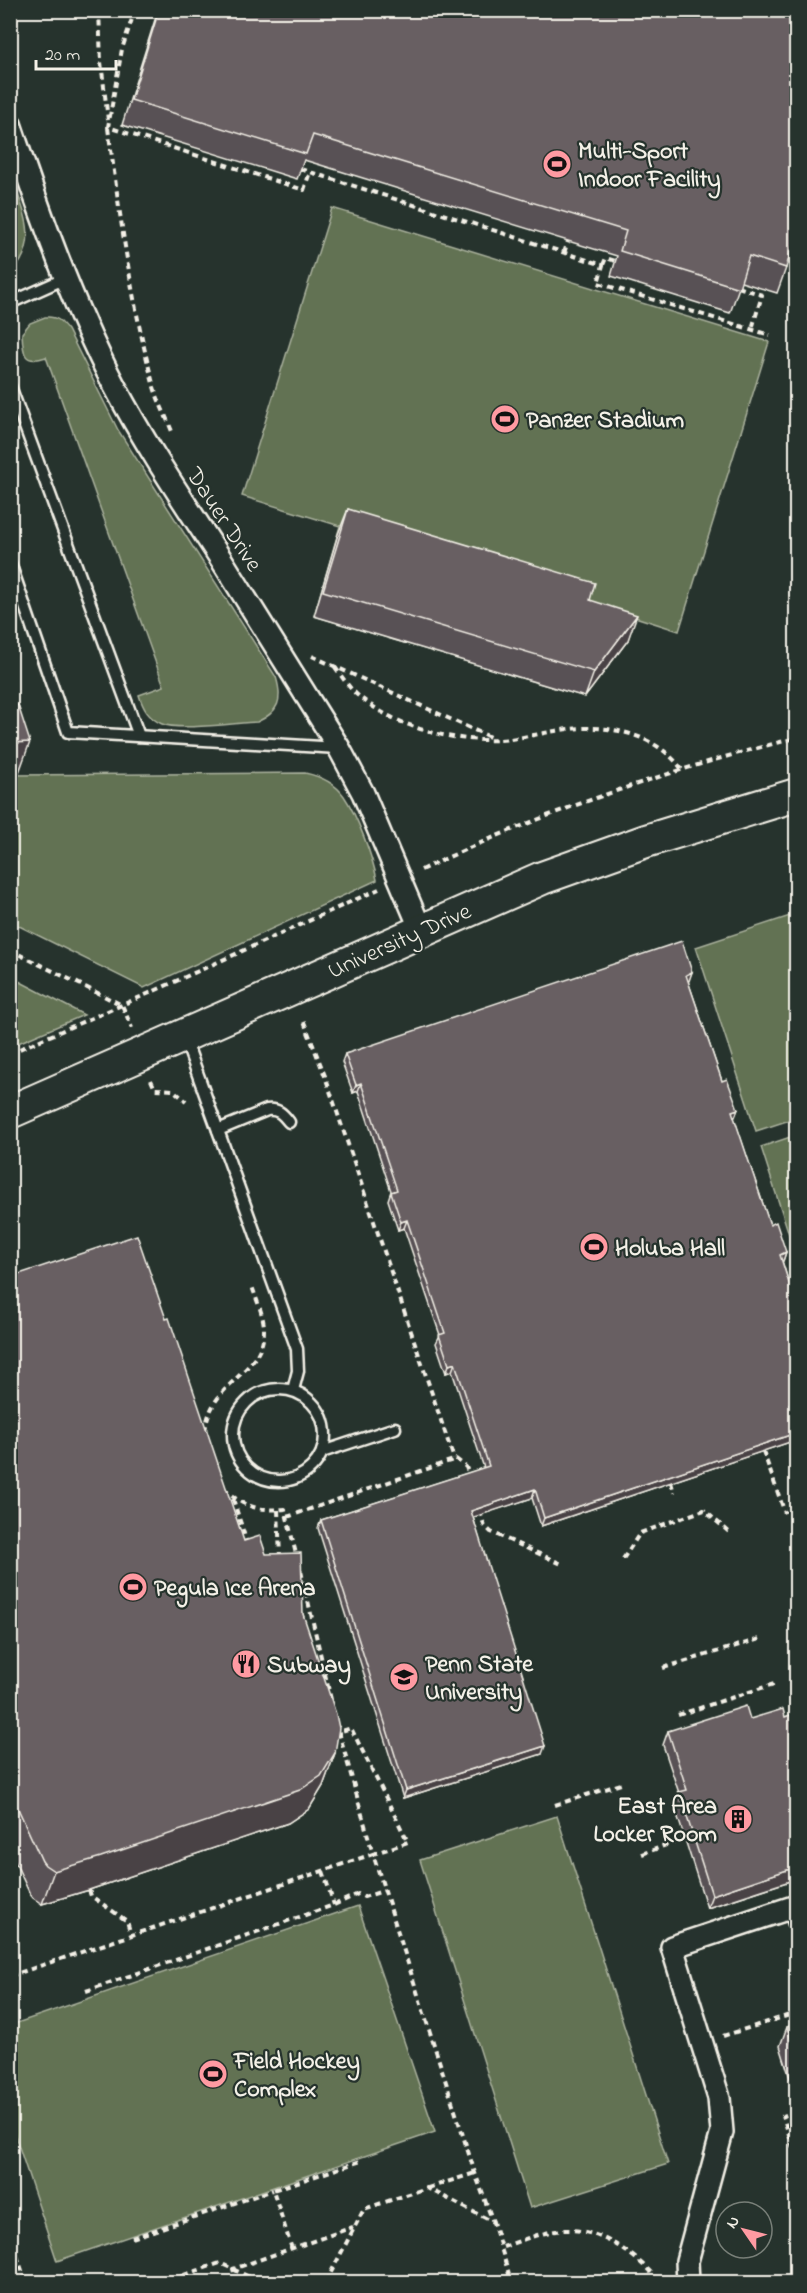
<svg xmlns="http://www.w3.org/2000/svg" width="807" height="2293" font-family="'Indie Flower',sans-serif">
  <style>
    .green { fill: #627253; stroke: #abb29e; stroke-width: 1.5 }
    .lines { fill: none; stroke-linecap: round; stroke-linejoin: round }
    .service-casing { stroke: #f4f1e8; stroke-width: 15 }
    .minor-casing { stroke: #f4f1e8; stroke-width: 26 }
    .secondary-casing { stroke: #f4f1e8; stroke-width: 36 }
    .path { stroke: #f4f1e8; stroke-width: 4; stroke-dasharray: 6 4.5; stroke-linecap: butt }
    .service { stroke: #26332d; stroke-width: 10 }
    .minor { stroke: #26332d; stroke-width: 21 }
    .secondary { stroke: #26332d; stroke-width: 32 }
    .wall { fill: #595154; stroke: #f4f1e8; stroke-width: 1.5 }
    .shaded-wall { fill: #494245; stroke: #f4f1e8; stroke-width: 1.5 }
    .building { fill: #685e62; stroke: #f4f1e8; stroke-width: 1.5 }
    .labels { text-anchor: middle; stroke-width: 4.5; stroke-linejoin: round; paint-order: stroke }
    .poi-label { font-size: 24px; font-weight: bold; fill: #f4f1e8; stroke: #26332d; text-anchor: start }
    .street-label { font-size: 24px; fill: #f4f1e8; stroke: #26332d }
  </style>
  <rect width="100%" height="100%" fill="#26332d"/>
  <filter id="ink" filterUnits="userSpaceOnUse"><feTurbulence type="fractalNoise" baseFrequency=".0167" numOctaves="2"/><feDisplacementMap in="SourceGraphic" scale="12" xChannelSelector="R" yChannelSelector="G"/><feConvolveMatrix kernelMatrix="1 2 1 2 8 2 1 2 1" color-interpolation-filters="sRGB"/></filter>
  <g filter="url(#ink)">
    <g class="green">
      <path d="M10 174C23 210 42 241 11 274Z"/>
      <path d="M332 208 769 342 679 631 635 617 628 640 585 697 314 616 340 526 242 496Z"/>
      <path d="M45 317C57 316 61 321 68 330L118 430 276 677C283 700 279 712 257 722 235 723 179 731 162 724 148 718 143 708 139 695L164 686 46 357C23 365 23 353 22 333L30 323Z"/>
      <path d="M305 773C319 776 335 783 344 796 357 815 373 858 377 880L144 988 11 922 10 775Z"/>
      <path d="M796 914V1118L756 1131 696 947Z"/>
      <path d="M11 977 84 1015 11 1046Z"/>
      <path d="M796 1135V1256L761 1147Z"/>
      <path d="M557 1816 668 2164 530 2208 420 1860Z"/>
      <path d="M358 1906 435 2132 57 2261 11 2123V2025Z"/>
    </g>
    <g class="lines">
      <g class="service-casing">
        <g id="service">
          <path d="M10 303 66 278"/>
          <path d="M10 386 139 736"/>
          <path d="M10 563 68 732 338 748"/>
          <path d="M185 1039 297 1349 298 1371 293 1390"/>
          <path d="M218 1130 267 1110C278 1109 282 1113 289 1122"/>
          <circle cx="279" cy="1435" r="46"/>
          <path d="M322 1452 395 1428"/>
          <path d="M789 1909 796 1930"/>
        </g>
      </g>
      <g class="minor-casing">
        <g id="minor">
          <path d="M10 124C40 213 71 302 114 385 146 446 184 502 221 559 261 622 300 685 339 748L363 793 421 930"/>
          <path d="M688 2282 687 2261 722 2132 719 2098 672 1947 796 1906"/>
        </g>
      </g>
      <g class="secondary-casing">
        <path id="secondary" d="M10 1112 542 878 646 841 796 795"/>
      </g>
      <g class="path">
        <path d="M99 10 101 62 108 120"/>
        <path d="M135 10 122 49 108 127 304 190 310 172 603 265 598 283 770 335"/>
        <path d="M108 128C120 214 131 303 154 387 159 403 167 418 173 434"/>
        <path d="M300 169 310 172"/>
        <path d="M564 253 568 241"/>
        <path d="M603 265 606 258 616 261"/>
        <path d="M738 287 762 295 752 329"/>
        <path d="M312 656 494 739"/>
        <path d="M335 667C343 678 350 690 361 698 399 728 452 742 500 740 529 738 557 728 586 728 622 727 662 740 683 771"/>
        <path d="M421 870C540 813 669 770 796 738"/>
        <path d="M10 950 122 1005 132 1028"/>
        <path d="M304 1022 325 1076 454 1459"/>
        <path d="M10 1053 152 992 379 889"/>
        <path d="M151 1080 155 1089 173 1090 186 1101"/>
        <path d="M205 1431C207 1417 212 1404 222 1393 240 1372 265 1359 264 1327 263 1313 256 1299 252 1286"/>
        <path d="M763 1451 785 1513"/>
        <path d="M671 1482 674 1493"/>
        <path d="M224 1488C241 1507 260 1511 285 1509L297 1558"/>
        <path d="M233 1499 247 1543"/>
        <path d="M278 1510 280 1557"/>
        <path d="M480 1511 484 1525 491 1532 564 1565"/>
        <path d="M287 1517 456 1459 466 1467 469 1475"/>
        <path d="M623 1559 640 1533 704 1510 730 1533"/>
        <path d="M301 1571 332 1704"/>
        <path d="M663 1668 763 1638"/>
        <path d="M678 1715 777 1683"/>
        <path d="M333 1734 351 1728 408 1842 373 1854 339 1732 338 1726"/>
        <path d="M555 1805 621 1784"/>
        <path d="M642 1854 688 1837"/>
        <path d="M323 1871 334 1905"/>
        <path d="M89 1890 91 1896 127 1921 131 1935"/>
        <path d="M10 1976 373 1854 475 2173 493 2222"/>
        <path d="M86 1991 334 1905 358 1894 364 1897 383 1891"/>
        <path d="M723 2036 796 2013"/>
        <path d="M796 2111 783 2116 796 2157"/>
        <path d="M428 2188 475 2173"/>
        <path d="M10 2236 26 2282"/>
        <path d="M132 2238 273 2190"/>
        <path d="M503 2247C523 2240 544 2231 565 2230 599 2228 639 2256 659 2282"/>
        <path d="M292 2249 273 2190 361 2161"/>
        <path d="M184 2275 220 2263 260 2282"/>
        <path d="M237 2282 233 2269 353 2227"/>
        <path d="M326 2282 364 2209 427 2188 493 2222 509 2274 507 2282"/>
      </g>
      <use href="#service" class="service"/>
      <use href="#minor" class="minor"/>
      <use href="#secondary" class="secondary"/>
    </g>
    <g class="wall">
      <path d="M158 10H213L227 15 229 10 786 268 777 293 741 282 730 313 611 276 617 256 304 160 297 179 122 125Z"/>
      <path d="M348 509 590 600 628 640 585 697 314 616 338 534Z"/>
      <path d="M692 972 688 981 722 1081 738 1109 734 1118 770 1225 786 1252 783 1261H782L796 1305V1409L792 1411 796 1421V1440L541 1526 532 1498 473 1517 542 1754 403 1798 318 1528 321 1520 484 1468 452 1371 446 1373 436 1343 440 1335 404 1228 398 1230 388 1200 391 1191 358 1091 353 1093 342 1062 345 1054Z"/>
      <path d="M10 1277 244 1541 266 1554 303 1614 335 1753 323 1786 309 1809 288 1823 89 1890 42 1904 33 1898 30 1894 10 1851Z"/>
      <path d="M796 1713V1879L707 1908 674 1805 679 1793 663 1745 668 1731 750 1719 785 1717Z"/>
      <path d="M796 2024V2075L790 2078 780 2046 787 2027Z"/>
    </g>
    <g class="shaded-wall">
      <path d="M637 615 628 640 585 697 594 672Z"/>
      <path d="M30 742 18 775 10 776V743Z"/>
      <path d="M692 972 689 981 683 983 686 975Z"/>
      <path d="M361 1083 358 1091 353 1093 356 1085Z"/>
      <path d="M738 1109 735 1117 729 1119 732 1111Z"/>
      <path d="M407 1220 404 1228 398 1230 401 1222Z"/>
      <path d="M786 1252 783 1261 777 1263 780 1255Z"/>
      <path d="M455 1363 452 1371 446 1373 449 1365Z"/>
      <path d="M796 1402V1409L786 1413 789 1404Z"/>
      <path d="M796 1433V1440L541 1526 544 1518Z"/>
      <path d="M535 1489 532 1498 468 1519 471 1511Z"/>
      <path d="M545 1746 542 1754 403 1798 406 1790Z"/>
      <path d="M335 1753 323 1786 309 1809 288 1823 89 1890 42 1904 54 1871Z"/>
      <path d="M796 1867V1879L707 1908 712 1895Z"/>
      <path d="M796 2060V2075L790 2078Z"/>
    </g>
    <g class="building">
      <path d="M159 10H213L228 15 229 10H796V234L786 268 749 256 739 288 620 251 626 231 313 135 306 154 131 100Z"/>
      <path d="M348 509 595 583 590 600 637 615 594 672 323 591Z"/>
      <path d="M18 705 30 742 10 743V707Z"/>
      <path d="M682 941 692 972 686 975 722 1081 727 1079 738 1109 732 1111 770 1225 776 1222 786 1252 780 1255 796 1305V1402L789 1404 796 1421V1433L544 1518 535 1489 471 1511 545 1746 406 1790 321 1520 489 1466 455 1363 449 1365 439 1335 445 1333 407 1220 401 1222 391 1192 397 1190 361 1083 356 1085 345 1054Z"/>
      <path d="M137 1235 166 1319 169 1318 244 1541 260 1536 266 1554 301 1553 303 1614 336 1714 339 1728 335 1753 321 1776 300 1790 101 1857 54 1871 45 1865 42 1861 10 1791V1277Z"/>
      <path d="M746 1706 750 1719 783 1709 785 1717 796 1713V1867L712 1895 679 1792 687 1790 668 1731Z"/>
      <path d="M796 2024V2056L787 2027Z"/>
      <path d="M187 2273 190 2283H159Z"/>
    </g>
  </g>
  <defs>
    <g id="stadium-disc" transform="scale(1.5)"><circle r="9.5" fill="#ff9aa2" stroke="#26332d"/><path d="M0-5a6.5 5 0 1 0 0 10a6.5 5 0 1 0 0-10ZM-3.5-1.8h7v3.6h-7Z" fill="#111"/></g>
    <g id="restaurant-disc" transform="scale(1.5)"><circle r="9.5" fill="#ff9aa2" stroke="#26332d"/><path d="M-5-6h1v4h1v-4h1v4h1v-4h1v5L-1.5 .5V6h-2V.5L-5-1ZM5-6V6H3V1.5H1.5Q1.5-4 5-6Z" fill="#111"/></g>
    <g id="university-disc" transform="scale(1.5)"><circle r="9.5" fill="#ff9aa2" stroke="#26332d"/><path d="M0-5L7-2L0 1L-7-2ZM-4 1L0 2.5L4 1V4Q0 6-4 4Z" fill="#111"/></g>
    <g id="building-disc" transform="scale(1.5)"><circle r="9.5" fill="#ff9aa2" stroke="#26332d"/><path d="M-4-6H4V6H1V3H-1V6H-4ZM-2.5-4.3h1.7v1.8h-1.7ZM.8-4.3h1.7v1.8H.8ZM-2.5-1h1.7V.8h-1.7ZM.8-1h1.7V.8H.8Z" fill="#111"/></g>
  </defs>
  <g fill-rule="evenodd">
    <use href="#stadium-disc" x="557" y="164"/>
    <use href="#stadium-disc" x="505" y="419"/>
    <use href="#stadium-disc" x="594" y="1247"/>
    <use href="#stadium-disc" x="133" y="1587"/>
    <use href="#restaurant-disc" x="246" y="1664"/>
    <use href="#university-disc" x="404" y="1677"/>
    <use href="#building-disc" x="738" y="1819"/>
    <use href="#stadium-disc" x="213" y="2074"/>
  </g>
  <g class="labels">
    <g class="poi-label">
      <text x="578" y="158">Multi-Sport<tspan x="578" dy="28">Indoor Facility</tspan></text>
      <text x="526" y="427">Panzer Stadium</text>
      <text x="615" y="1255">Holuba Hall</text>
      <text x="154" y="1595">Pegula Ice Arena</text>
      <text x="425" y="1671">Penn State<tspan x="425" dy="28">University</tspan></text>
      <text x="267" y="1672">Subway</text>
      <text x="717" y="1813" text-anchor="end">East Area<tspan x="717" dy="28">Locker Room</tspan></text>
      <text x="234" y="2068">Field Hockey<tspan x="234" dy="28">Complex</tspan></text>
    </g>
    <g class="street-label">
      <text transform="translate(225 519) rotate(57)" y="8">Dauer Drive</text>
      <text transform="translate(399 940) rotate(-24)" y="8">University Drive</text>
    </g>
  </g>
  <rect width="807" height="2293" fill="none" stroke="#26332d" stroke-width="36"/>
  <rect x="18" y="18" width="771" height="2257" fill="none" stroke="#f4f1e8" stroke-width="2" filter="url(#ink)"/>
  <g transform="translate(744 2230) rotate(305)"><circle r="28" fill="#26332d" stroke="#787f78" stroke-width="1.5"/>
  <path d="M0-4.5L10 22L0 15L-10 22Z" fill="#ff9aa2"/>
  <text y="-9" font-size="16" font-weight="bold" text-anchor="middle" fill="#f4f1e8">N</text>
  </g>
  <path d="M36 60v9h80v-9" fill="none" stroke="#f4f1e8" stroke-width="3"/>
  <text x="45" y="60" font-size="18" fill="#f4f1e8" stroke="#26332d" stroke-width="4.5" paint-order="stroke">20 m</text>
</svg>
